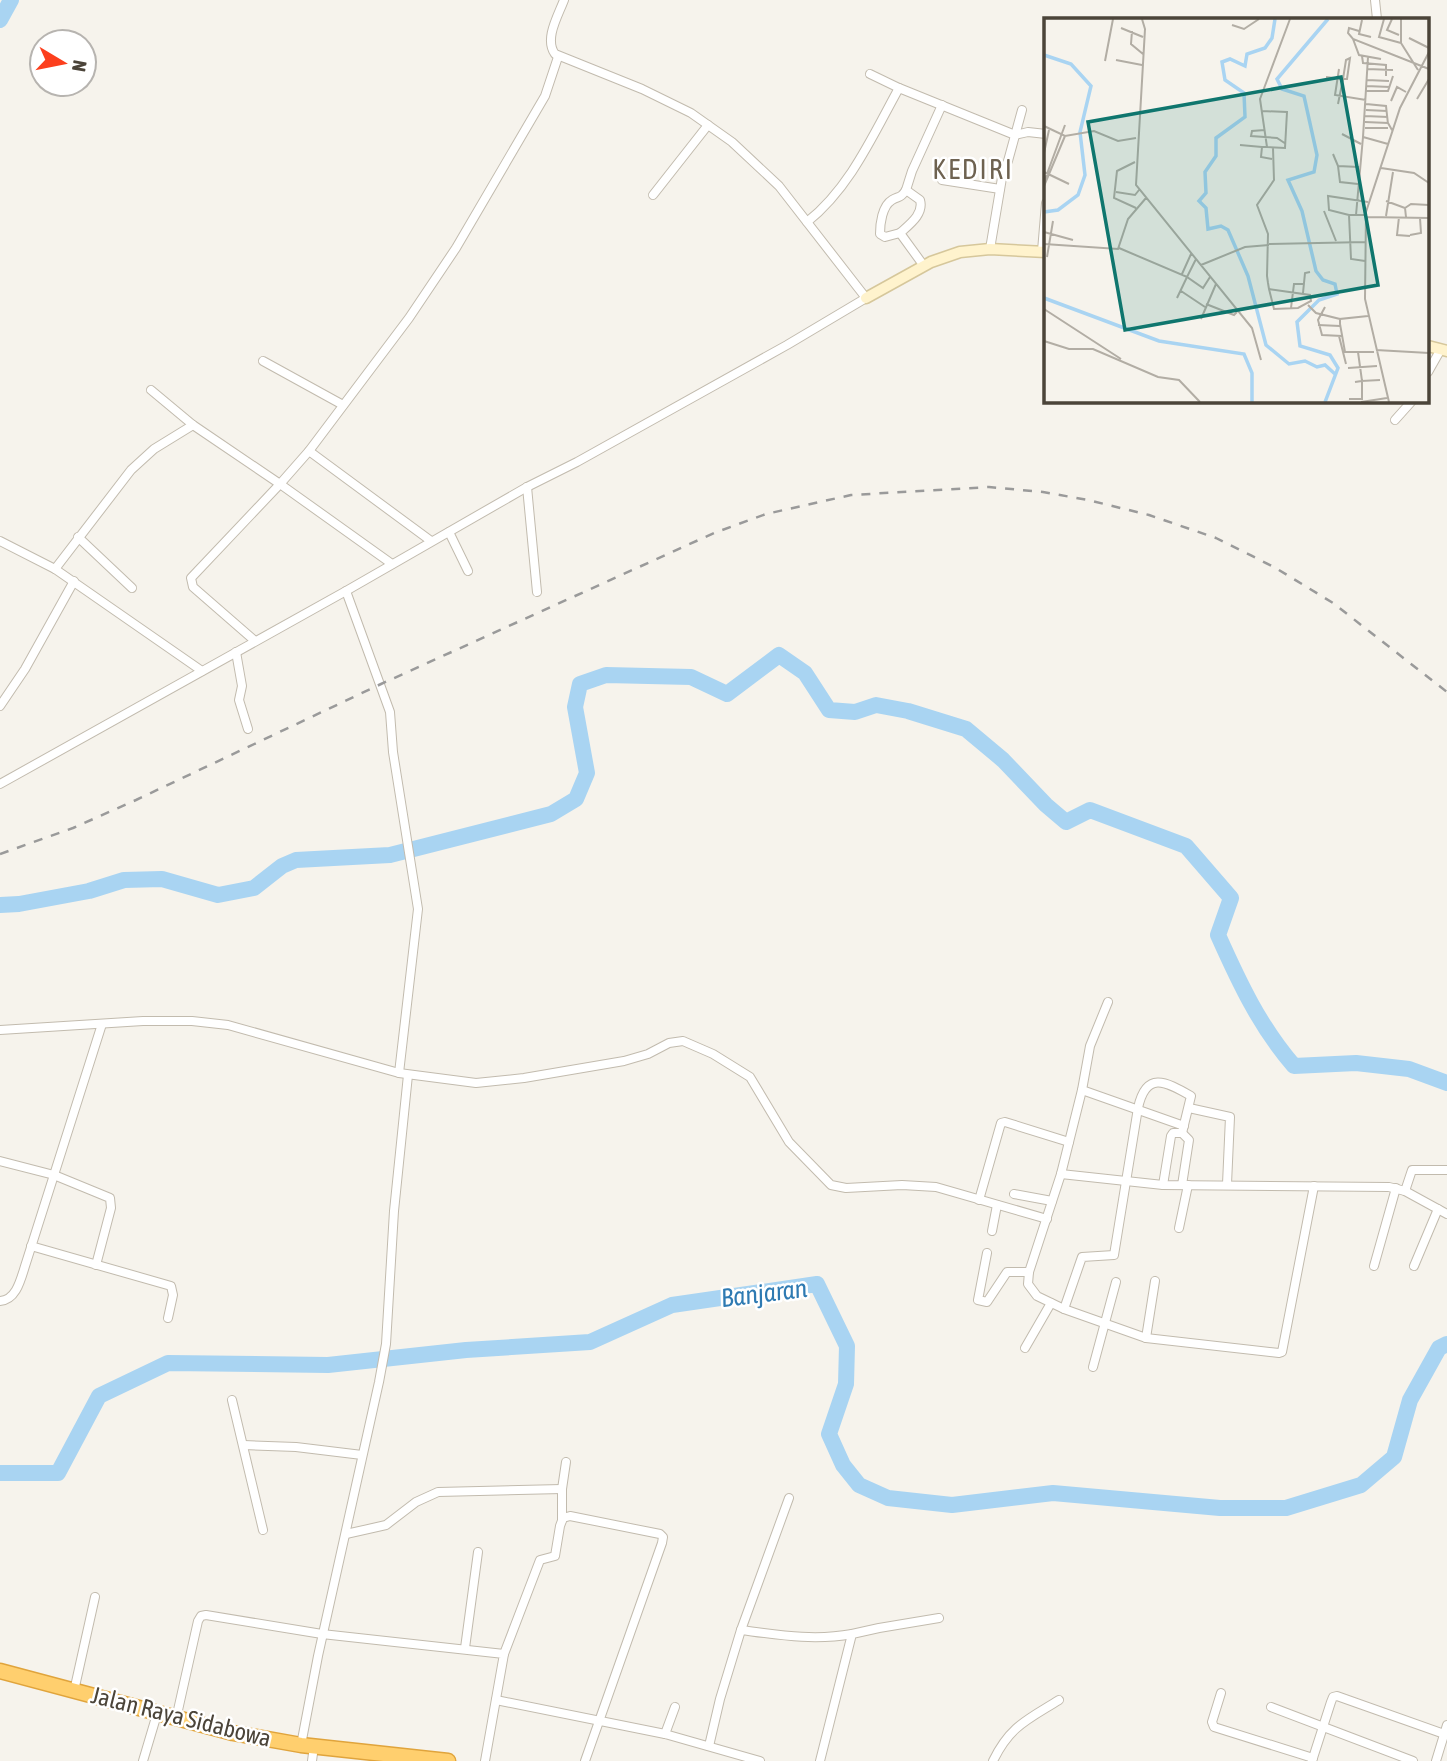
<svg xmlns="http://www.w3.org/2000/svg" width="1447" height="1761" font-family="'Asap Condensed',sans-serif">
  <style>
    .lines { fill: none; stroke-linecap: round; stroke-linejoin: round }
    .river { stroke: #a9d4f2; stroke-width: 16 }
    .street-casing { stroke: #c2bbae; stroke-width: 10 }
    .secondary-casing { stroke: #d6c79b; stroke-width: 13 }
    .highway-casing { stroke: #e0a43c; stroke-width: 17 }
    .street { stroke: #fff; stroke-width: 8 }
    .secondary { stroke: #fff3cd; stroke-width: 10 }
    .highway { stroke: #ffcf6e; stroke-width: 14 }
    .rail { stroke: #9a9a9a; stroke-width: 2.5; stroke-dasharray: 9 9; stroke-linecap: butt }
    .labels { text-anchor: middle; stroke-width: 5; stroke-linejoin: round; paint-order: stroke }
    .street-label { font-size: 24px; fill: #4b4439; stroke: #fff }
    .water-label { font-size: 26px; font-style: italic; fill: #2e7ab2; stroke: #fff }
    .quarter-label { font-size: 28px; letter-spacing: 2px; fill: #6e6250; stroke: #fff }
    .inset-river { fill: none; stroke: #a9d4f2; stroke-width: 3.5 }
    .inset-road { fill: none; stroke: #b2ada4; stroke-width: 2 }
    .view { fill: #0f766e; fill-opacity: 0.15; stroke: #0f766e; stroke-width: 3.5 }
    .inset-edge { fill: none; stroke: #4b4439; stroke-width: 3.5 }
  </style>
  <rect width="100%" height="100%" fill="#f6f3ec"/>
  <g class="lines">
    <g class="river">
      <path d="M0 20 11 0"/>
      <path d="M0 905 19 904 89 891 124 880 162 879 218 895 254 888 282 866 296 860 390 855 551 814 576 799 587 773 575 707 580 684 606 675 691 677 727 694 779 655 805 673 829 710 855 712 876 705 908 711 966 729 1003 760 1046 805 1066 822 1090 810 1186 846 1231 898 1218 935C1239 982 1260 1027 1294 1066L1356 1063 1409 1069 1447 1083"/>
      <path d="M0 1473H58L99 1396 168 1363 328 1365 466 1350 590 1342 672 1305 817 1284 847 1346 846 1384 829 1434 843 1465 859 1485 888 1498 952 1505 1053 1493 1220 1508H1286L1361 1485 1394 1457 1410 1400 1439 1348 1447 1344"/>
    </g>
    <g class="street-casing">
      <g id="street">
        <path d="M1375 0 1377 19"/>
        <path d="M870 74 899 88"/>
        <path d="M942 180 1000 189"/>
        <path d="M653 195 708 125"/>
        <path d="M807 222C850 188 873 135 899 88L1015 135 1028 132 1046 134"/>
        <path d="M900 233 885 237 880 234C880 224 882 206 892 200 899 196 901 198 906 190"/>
        <path d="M990 249 1003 172 1008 161 1022 110"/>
        <path d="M1042 251 1046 203"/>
        <path d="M924 266 900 233C910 224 924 214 920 200L906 190 912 171 942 105"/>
        <path d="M263 361 343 405"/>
        <path d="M1428 372 1441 349"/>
        <path d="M151 390 193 425 280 484 191 578 193 587 255 641"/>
        <path d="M1395 420 1412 401"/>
        <path d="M309 451 431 541"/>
        <path d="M527 487 537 592"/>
        <path d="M449 532 468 571"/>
        <path d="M78 537 132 588"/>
        <path d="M0 541 55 569 202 671"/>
        <path d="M392 564 280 484 309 451 409 318 456 248 545 96 558 57"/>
        <path d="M55 569 131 470 154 449 193 425"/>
        <path d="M346 591 390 712 393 752 418 909 399 1073"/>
        <path d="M236 652 242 686 239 700 248 729"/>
        <path d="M0 706 25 669 74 581"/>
        <path d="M0 784 346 591 527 487 577 462 787 345 866 298 779 186 732 142 691 113 642 89 555 54C544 39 558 16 564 0"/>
        <path d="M0 1030 143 1021H192L228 1025 399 1073 476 1083 524 1078 624 1061 648 1054 669 1043 683 1041 713 1054 750 1077 789 1142 831 1185 846 1188 902 1185 936 1187 1047 1219"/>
        <path d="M1082 1090 1184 1126"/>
        <path d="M1189 1108 1230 1117 1227 1184"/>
        <path d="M1069 1142 1082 1090 1090 1046 1108 1002"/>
        <path d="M0 1161 54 1175 110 1198 111 1208 96 1265"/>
        <path d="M1061 1174 1163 1185 1389 1187 1405 1191 1447 1214"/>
        <path d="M1163 1185 1171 1136 1173 1133H1182"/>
        <path d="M1182 1185 1189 1140 1182 1133"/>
        <path d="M1405 1191 1412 1170H1447"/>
        <path d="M1014 1194 1052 1201"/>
        <path d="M979 1200 1001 1123 1005 1122 1069 1142 1061 1174 1029 1272 1028 1284 1037 1296 1064 1309 1146 1338 1279 1353 1282 1352 1314 1186"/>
        <path d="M1179 1228 1188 1185"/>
        <path d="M992 1231 997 1205"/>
        <path d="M31 1246 171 1286 173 1295 168 1318"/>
        <path d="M987 1253 978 1300 987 1302 1007 1272H1029"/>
        <path d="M1374 1266 1396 1188"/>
        <path d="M1414 1266 1438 1209"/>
        <path d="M0 1301C17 1300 21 1278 26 1263L102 1024"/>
        <path d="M1064 1309 1082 1257 1114 1255 1138 1108C1146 1071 1165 1081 1191 1096L1182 1133"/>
        <path d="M1146 1338 1155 1281"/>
        <path d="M1025 1348 1051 1303"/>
        <path d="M1093 1367 1116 1282"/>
        <path d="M232 1400 263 1530"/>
        <path d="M244 1445 296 1447 362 1455"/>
        <path d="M562 1520V1489L566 1462"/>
        <path d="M346 1534 386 1525 416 1502 438 1492 562 1489"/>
        <path d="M741 1630 789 1498"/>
        <path d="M465 1648 478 1552"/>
        <path d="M504 1654 540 1560 555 1556 560 1526 563 1518 570 1516 660 1534 663 1537 662 1543 585 1761"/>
        <path d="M74 1691 95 1597"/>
        <path d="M1221 1693 1212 1722 1214 1727 1313 1758"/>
        <path d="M496 1700 665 1734 760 1761"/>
        <path d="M1271 1707 1413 1761"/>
        <path d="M176 1719 198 1621 201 1616 206 1615 322 1634 504 1654 485 1761"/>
        <path d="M665 1734 675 1707"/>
        <path d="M301 1745 318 1656 379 1382 386 1344 394 1211 408 1075"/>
        <path d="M709 1746 720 1699 741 1630C779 1635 814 1641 852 1634"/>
        <path d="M143 1761 157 1714"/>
        <path d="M312 1761 314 1746"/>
        <path d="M820 1761 852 1634 879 1628 939 1618"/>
        <path d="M993 1761C1010 1726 1027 1720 1059 1700"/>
        <path d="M1312 1761 1331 1702 1333 1697 1337 1696 1447 1735"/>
        <path d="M1436 1761 1447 1725"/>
      </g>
    </g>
    <g class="secondary-casing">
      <g id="secondary">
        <path d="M866 298 931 262 960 252 990 249 1046 252"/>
        <path d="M1428 346 1447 351"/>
      </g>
    </g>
    <g class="highway-casing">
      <path id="highway" d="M0 1671 233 1733 301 1745 448 1761"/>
    </g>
    <use href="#street" class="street"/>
    <use href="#secondary" class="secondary"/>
    <use href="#highway" class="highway"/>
    <path class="rail" d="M0 854 73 828 136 800 381 684 714 533 766 514 851 495 989 487 1043 492 1088 500 1149 515 1216 538 1274 567 1333 603 1447 692"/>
  </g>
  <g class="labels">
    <g class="street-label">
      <text transform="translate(181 1717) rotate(14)" y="8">Jalan Raya Sidabowa</text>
    </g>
    <g class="water-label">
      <text transform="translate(764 1293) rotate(-7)" y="9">Banjaran</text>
    </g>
    <g class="quarter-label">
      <text x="973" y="179">KEDIRI</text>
    </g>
  </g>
  <g transform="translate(1044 18)">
    <rect width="385" height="385" fill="#f6f3ec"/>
    <path class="inset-river" d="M231 1 228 20 221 30 203 36 201 48 186 41 178 44 181 62 200 75 201 99 172 120V138L161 154 162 175 155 183 162 190 164 211 177 208 184 212 204 258 222 327 245 346 261 343 273 349 281 347 291 356M0 37 27 46 47 68 36 114 41 157 34 177 14 192 0 194M0 280 115 323 200 336 208 355V384M281 384 294 350 286 337 256 328 253 304 275 282 293 276 291 266 279 262 272 253 258 193 244 162 270 154 273 137 260 78 238 71 233 61 284 1"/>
    <path class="inset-road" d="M98 1 101 11 92 167 208 310 217 342M340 1 335 19 357 25M348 1 343 12 355 17M357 1V25L374 52M318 2 315 16 327 19M188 7 200 11 215 1M77 10 99 19M88 13 87 26 99 36M315 13 305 10 304 15 309 21 385 51M365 20 385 30M309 21 315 37 337 41M318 38 319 45 342 47V58M324 39 319 119 344 126M306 40 303 61H299L302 42ZM72 42 98 47M61 43 69 1M295 51 291 77 322 82M323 51 349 52M282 59 299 61 294 86M323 62 345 63M322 68 346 69M322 73H344L349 58M373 81 385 61M347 83 353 69 362 74M322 86 342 88 344 106M322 92 343 93M218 93 243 94 241 130 223 129M321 98 344 99M321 104 344 105 348 112M0 108 21 118 50 113 74 123 92 120M321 110H344M221 112 208 113 207 118 233 120 242 126M298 116 317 126M196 127 218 129M223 129 216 81 246 1M223 129H218L217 139 228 141M0 135 5 112M289 136 294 148 315 149M91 144 73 153 70 180 92 190M294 148 296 164 314 166M337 150 370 155 385 165M0 154 25 166M0 164 21 107M0 168 21 118M72 174 91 177 95 172M342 183 361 190 362 199M361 190 367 186 385 187M280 193 292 223M305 197 285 192 284 178 324 184M312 197 319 119M320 197H305L307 241 321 243M342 198 349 154M322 199 385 200M355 199 353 217 366 218M0 214 29 222M366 217 377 215 376 200M0 226 74 231 84 201 102 180M225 226 322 224M75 230 143 259 152 241M3 239 9 203M157 247 201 229 225 227M138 256 147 236M225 271 266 277 267 283 254 290 230 291 225 271 224 265 223 258 224 216 213 187 230 162 229 130M137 273 161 289M259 275 261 255 266 254M133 280 143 259 159 270 166 259M162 286 190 297 193 294M264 287 272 295 296 301M281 289 274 302 278 317 298 318M247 290 250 266H260M0 291 77 341M324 298 296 301V306L301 334H330M157 301 172 266M274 307 296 308M295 318 302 346M0 323 25 331H49L114 359 135 362 156 384M332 332 385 335M314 334 318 363 336 362M304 350 333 348M305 381H318V363L311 364M317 384 343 380M345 384 321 281 322 194 356 90 385 34"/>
    <path class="view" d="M297 59 334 267 81 312 44 104Z"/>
    <rect width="385" height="385" class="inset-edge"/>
  </g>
  <g transform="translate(63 63) rotate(100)"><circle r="33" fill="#ffffff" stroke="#b7b4b0" stroke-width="2"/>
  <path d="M0-5L12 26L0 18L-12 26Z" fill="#fc3f1d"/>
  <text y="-10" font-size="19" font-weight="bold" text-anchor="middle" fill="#4b4439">N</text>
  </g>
</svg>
